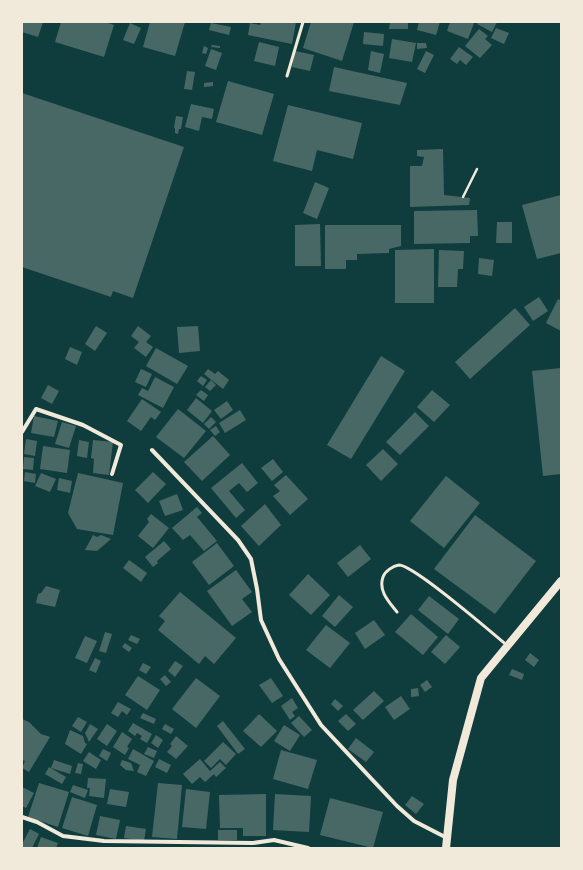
<svg xmlns="http://www.w3.org/2000/svg" width="583" height="870" font-family="'Times New Roman',serif">
  <style>
    .building { fill: #486865 }
    .lines { fill: none; stroke-linecap: round; stroke-linejoin: round }
    .path { stroke: #f1e9da; stroke-width: 2.5 }
    .service { stroke: #f1e9da; stroke-width: 3 }
    .minor { stroke: #f1e9da; stroke-width: 4 }
    .secondary { stroke: #f1e9da; stroke-width: 8 }
  </style>
  <rect width="100%" height="100%" fill="#0f3d3e"/>
  <g class="building">
    <path d="M22 22H43L38 37 22 32Z"/>
    <path d="M61 22H105L114 25 104 57 55 42Z"/>
    <path d="M150 22H185L175 56 143 47Z"/>
    <path d="M261 22H296L292 44 248 35 250 23 260 25Z"/>
    <path d="M311 22H354L342 61 303 48Z"/>
    <path d="M390 22H408V29H389Z"/>
    <path d="M419 22H440L436 35 417 30Z"/>
    <path d="M450 22H470L474 23 468 39 447 31Z"/>
    <path d="M478 22H497L492 32 477 24Z"/>
    <path d="M130 23 141 28 134 44 123 40Z"/>
    <path d="M211 23 231 27 229 35 209 30Z"/>
    <path d="M496 28 509 33 504 44 491 38Z"/>
    <path d="M479 29 488 36 485 39 492 45 480 58 465 46Z"/>
    <path d="M364 32 384 34 383 46 363 44Z"/>
    <path d="M392 39 416 43 412 62 389 58Z"/>
    <path d="M259 42 279 47 275 66 254 61Z"/>
    <path d="M417 43H426L427 48 417 49Z"/>
    <path d="M212 45 220 46V48L211 47Z"/>
    <path d="M204 46 208 48 206 54 202 53Z"/>
    <path d="M459 47 473 57 466 65 460 60 457 64 450 59Z"/>
    <path d="M211 49 222 53 216 70 205 66Z"/>
    <path d="M295 51 314 55 310 71 292 67Z"/>
    <path d="M371 51 384 54 380 73 368 70Z"/>
    <path d="M426 51 434 55 425 73 417 69Z"/>
    <path d="M334 67 407 83 400 105 329 91Z"/>
    <path d="M187 71 195 72 192 90 184 89Z"/>
    <path d="M228 81 274 94 262 135 216 122Z"/>
    <path d="M213 82V86L204 87V83Z"/>
    <path d="M22 93 184 147 133 298 113 291 111 297 22 267Z"/>
    <path d="M191 104 214 109 212 119 202 117 199 131 185 127Z"/>
    <path d="M288 105 362 123 353 159 317 150 312 171 273 161Z"/>
    <path d="M176 116 183 117 181 129H179L178 134 175 133V128H174Z"/>
    <path d="M443 149 444 195 470 198 469 205 410 207V166H422L424 157 417 156V150Z"/>
    <path d="M315 182 329 188 317 219 303 213Z"/>
    <path d="M561 195V253L537 259 522 205Z"/>
    <path d="M477 210 478 236H470V243L414 244V211Z"/>
    <path d="M497 222H512V243H496Z"/>
    <path d="M320 224 321 266H295V225Z"/>
    <path d="M325 225H401V246L389 249V253L357 254V260H346V269H325Z"/>
    <path d="M434 249V303H395V250Z"/>
    <path d="M439 250 464 251 463 269H458L457 287H438Z"/>
    <path d="M479 258 494 260 492 276 478 274Z"/>
    <path d="M539 297 548 311 533 321 524 307Z"/>
    <path d="M558 299 561 301V331L546 323Z"/>
    <path d="M515 308 530 325 470 379 455 362Z"/>
    <path d="M96 326 107 333 95 351 85 344Z"/>
    <path d="M138 326 151 336 146 342 153 347 146 357 134 348 139 342 131 336Z"/>
    <path d="M198 326 200 351 179 353 177 327Z"/>
    <path d="M70 347 82 352 77 365 65 359Z"/>
    <path d="M156 348 188 366 177 384 146 366Z"/>
    <path d="M381 356 405 371 351 459 327 445Z"/>
    <path d="M561 368V474L543 476 532 371Z"/>
    <path d="M141 369 152 374 146 387 135 382Z"/>
    <path d="M208 369 215 374 218 371 229 380 223 389 204 374Z"/>
    <path d="M201 376 207 380 203 386 197 381Z"/>
    <path d="M155 377 174 387 163 408 138 395 142 388 148 391Z"/>
    <path d="M211 380 216 385 210 391 205 387Z"/>
    <path d="M48 385 59 391 52 404 41 398Z"/>
    <path d="M201 390 208 395 204 401 196 395Z"/>
    <path d="M432 390 450 405 434 422 417 407Z"/>
    <path d="M196 398 212 411 203 423 187 410Z"/>
    <path d="M142 399 161 412 155 420 151 417 141 431 127 421Z"/>
    <path d="M227 401 233 410 221 419 214 410Z"/>
    <path d="M178 409 206 431 184 458 156 437Z"/>
    <path d="M240 410 246 420 225 433 219 423Z"/>
    <path d="M415 412 429 426 400 455 386 442Z"/>
    <path d="M34 416 58 421 54 437 31 433Z"/>
    <path d="M211 417 216 422 209 429 204 424Z"/>
    <path d="M62 422 76 426 69 448 55 444Z"/>
    <path d="M216 426 220 432 215 436 210 430Z"/>
    <path d="M213 436 230 455 202 481 184 462Z"/>
    <path d="M26 439 37 441 35 456 24 454Z"/>
    <path d="M79 440 89 442 87 458 77 456Z"/>
    <path d="M93 440 113 442 109 475 93 473 94 459 91 458Z"/>
    <path d="M43 446 70 450 67 473 40 469Z"/>
    <path d="M383 449 398 464 381 481 366 465Z"/>
    <path d="M24 457 34 458 33 470 23 469Z"/>
    <path d="M273 459 283 472 272 481 261 468Z"/>
    <path d="M242 463 258 483 247 492 239 483 229 491 245 510 236 518 211 488Z"/>
    <path d="M25 472 36 474 35 483 24 481Z"/>
    <path d="M153 472 166 484 148 503 135 490Z"/>
    <path d="M41 473 56 479 50 492 35 486Z"/>
    <path d="M78 473 123 483 113 535 77 529 68 513Z"/>
    <path d="M286 475 308 499 290 515 273 496 280 491 274 485Z"/>
    <path d="M446 476 480 503 444 548 410 521Z"/>
    <path d="M59 478 72 481 70 493 57 490Z"/>
    <path d="M177 494 183 510 165 516 159 501Z"/>
    <path d="M265 504 281 525 259 546 241 526Z"/>
    <path d="M197 507 202 513 197 517 217 541 204 551 190 535 183 540 172 528Z"/>
    <path d="M151 514 169 528 153 548 138 536 149 522 147 519Z"/>
    <path d="M475 515 536 561 495 614 434 569Z"/>
    <path d="M93 535 97 537 101 535 111 539 97 551 85 550Z"/>
    <path d="M164 541 171 549 157 561 158 563 153 567 145 557Z"/>
    <path d="M217 543 234 566 209 585 192 562Z"/>
    <path d="M360 545 371 559 348 577 337 563Z"/>
    <path d="M129 560 147 573 141 582 123 568Z"/>
    <path d="M236 570 252 592 242 599 252 612 232 626 207 591Z"/>
    <path d="M308 574 330 595 311 615 289 595Z"/>
    <path d="M46 586 60 590 55 607 36 603 38 594 41 593Z"/>
    <path d="M180 592 236 638 214 664 205 656 199 664 158 630 165 621 159 616Z"/>
    <path d="M339 595 353 607 335 627 322 616Z"/>
    <path d="M429 596 459 619 448 634 418 610Z"/>
    <path d="M411 614 438 637 423 655 395 632Z"/>
    <path d="M374 620 385 635 365 649 355 633Z"/>
    <path d="M326 625 350 643 330 668 306 650Z"/>
    <path d="M105 632 112 634 106 653 99 651Z"/>
    <path d="M131 635 140 639 137 644 128 640Z"/>
    <path d="M446 635 460 647 445 664 431 652Z"/>
    <path d="M85 636 97 641 87 663 75 658Z"/>
    <path d="M125 643 132 648 129 652 122 647Z"/>
    <path d="M530 653 539 660 534 667 525 660Z"/>
    <path d="M95 658 101 661 96 673 89 670Z"/>
    <path d="M175 661 183 666 175 677 168 671Z"/>
    <path d="M143 663 151 667 146 674 139 670Z"/>
    <path d="M512 669 524 674 522 680 509 675Z"/>
    <path d="M165 675 171 682 166 686 160 679Z"/>
    <path d="M138 676 160 690 147 710 125 695Z"/>
    <path d="M196 678 220 696 196 728 172 709Z"/>
    <path d="M271 678 283 696 272 703 259 685Z"/>
    <path d="M427 680 432 687 425 692 420 685Z"/>
    <path d="M418 688 419 696 411 697V689Z"/>
    <path d="M374 691 384 701 363 720 353 710Z"/>
    <path d="M401 696 410 709 394 720 385 707Z"/>
    <path d="M292 698 298 708 292 712 295 716 290 720 281 706Z"/>
    <path d="M335 699 343 706 338 711 331 704Z"/>
    <path d="M118 702 131 709 127 715 122 711 118 717 111 713Z"/>
    <path d="M143 713 156 719 154 724 140 718Z"/>
    <path d="M259 714 277 731 261 747 243 731Z"/>
    <path d="M346 714 356 724 348 731 338 721Z"/>
    <path d="M299 716 312 730 304 737 291 723Z"/>
    <path d="M78 717 87 722 81 732 72 726Z"/>
    <path d="M22 719 29 722 41 734 50 737 29 772 22 768 25 761 22 760Z"/>
    <path d="M223 721 245 749 238 754 217 726Z"/>
    <path d="M133 723 152 734 147 743 140 739 142 736 137 733 135 736 128 731Z"/>
    <path d="M90 724 98 729 89 742 85 733Z"/>
    <path d="M107 724 117 731 107 746 97 739Z"/>
    <path d="M165 724 174 729 171 734 162 729Z"/>
    <path d="M284 725 300 735 290 751 274 741Z"/>
    <path d="M70 730 83 736 85 743 87 744 81 754 65 744Z"/>
    <path d="M122 732 132 739 127 747 129 748 125 755 113 747Z"/>
    <path d="M156 735 163 740 158 748 151 743Z"/>
    <path d="M176 736 188 746 176 759 167 752 172 746 170 744Z"/>
    <path d="M356 738 374 752 366 762 348 749Z"/>
    <path d="M223 742 236 754 226 765 220 759 211 768 204 761Z"/>
    <path d="M148 747 157 751 154 758 144 754Z"/>
    <path d="M103 749 111 753 107 761 99 756Z"/>
    <path d="M133 749 154 761 146 776 137 772 140 765 128 759Z"/>
    <path d="M281 750 317 760 308 789 273 779Z"/>
    <path d="M89 752 101 760 96 769 83 761Z"/>
    <path d="M159 759 171 765 167 773 155 767Z"/>
    <path d="M200 759 210 771 220 762 226 768 216 777 214 774 205 782 200 777 192 784 183 774Z"/>
    <path d="M54 760 72 766 70 774 51 768Z"/>
    <path d="M122 760 131 763 134 771 126 770 120 765Z"/>
    <path d="M78 763 83 764 81 774 75 773Z"/>
    <path d="M49 767 66 777 62 784 45 774Z"/>
    <path d="M88 778 106 779 104 798 89 796 90 788H87Z"/>
    <path d="M39 783 69 792 58 827 28 817Z"/>
    <path d="M158 783 182 785 177 839 152 837Z"/>
    <path d="M73 785 88 790 85 798 70 792Z"/>
    <path d="M22 787 34 793 26 808 22 806Z"/>
    <path d="M110 789 129 792 126 807 107 804Z"/>
    <path d="M186 789 210 792 206 829 182 827Z"/>
    <path d="M266 794V836H243V828H220L219 795Z"/>
    <path d="M275 794 311 796 309 832 273 830Z"/>
    <path d="M412 796 424 804 416 814 405 805Z"/>
    <path d="M72 797 97 805 88 836 62 828Z"/>
    <path d="M330 798 383 812 373 848 320 835Z"/>
    <path d="M100 816 120 820 116 839 96 835Z"/>
    <path d="M126 826 146 829 144 841 124 838Z"/>
    <path d="M30 829 39 834 32 848H22V844Z"/>
    <rect x="218" y="830" width="19" height="10"/>
    <path d="M41 837 58 843 56 848H37Z"/>
  </g>
  <g class="lines">
    <path class="path" d="M463 197 477 169"/>
    <g class="service">
      <path d="M287 76 303 22"/>
      <path d="M397 612C389 602 378 591 383 577 385 571 393 566 399 565 414 565 492 633 508 646"/>
    </g>
    <g class="minor">
      <path d="M22 432 36 409 83 425 121 445 112 474"/>
      <path d="M152 450 238 540 251 559 257 589 261 620 279 659 321 725 397 806 414 821 447 838"/>
      <path d="M22 817 37 822 63 836 104 841 253 843 274 840 308 848"/>
    </g>
    <path class="secondary" d="M446 848 453 780 481 678 561 581"/>
  </g>
  <rect width="583" height="870" fill="none" stroke="#f1e9da" stroke-width="46"/>
</svg>
